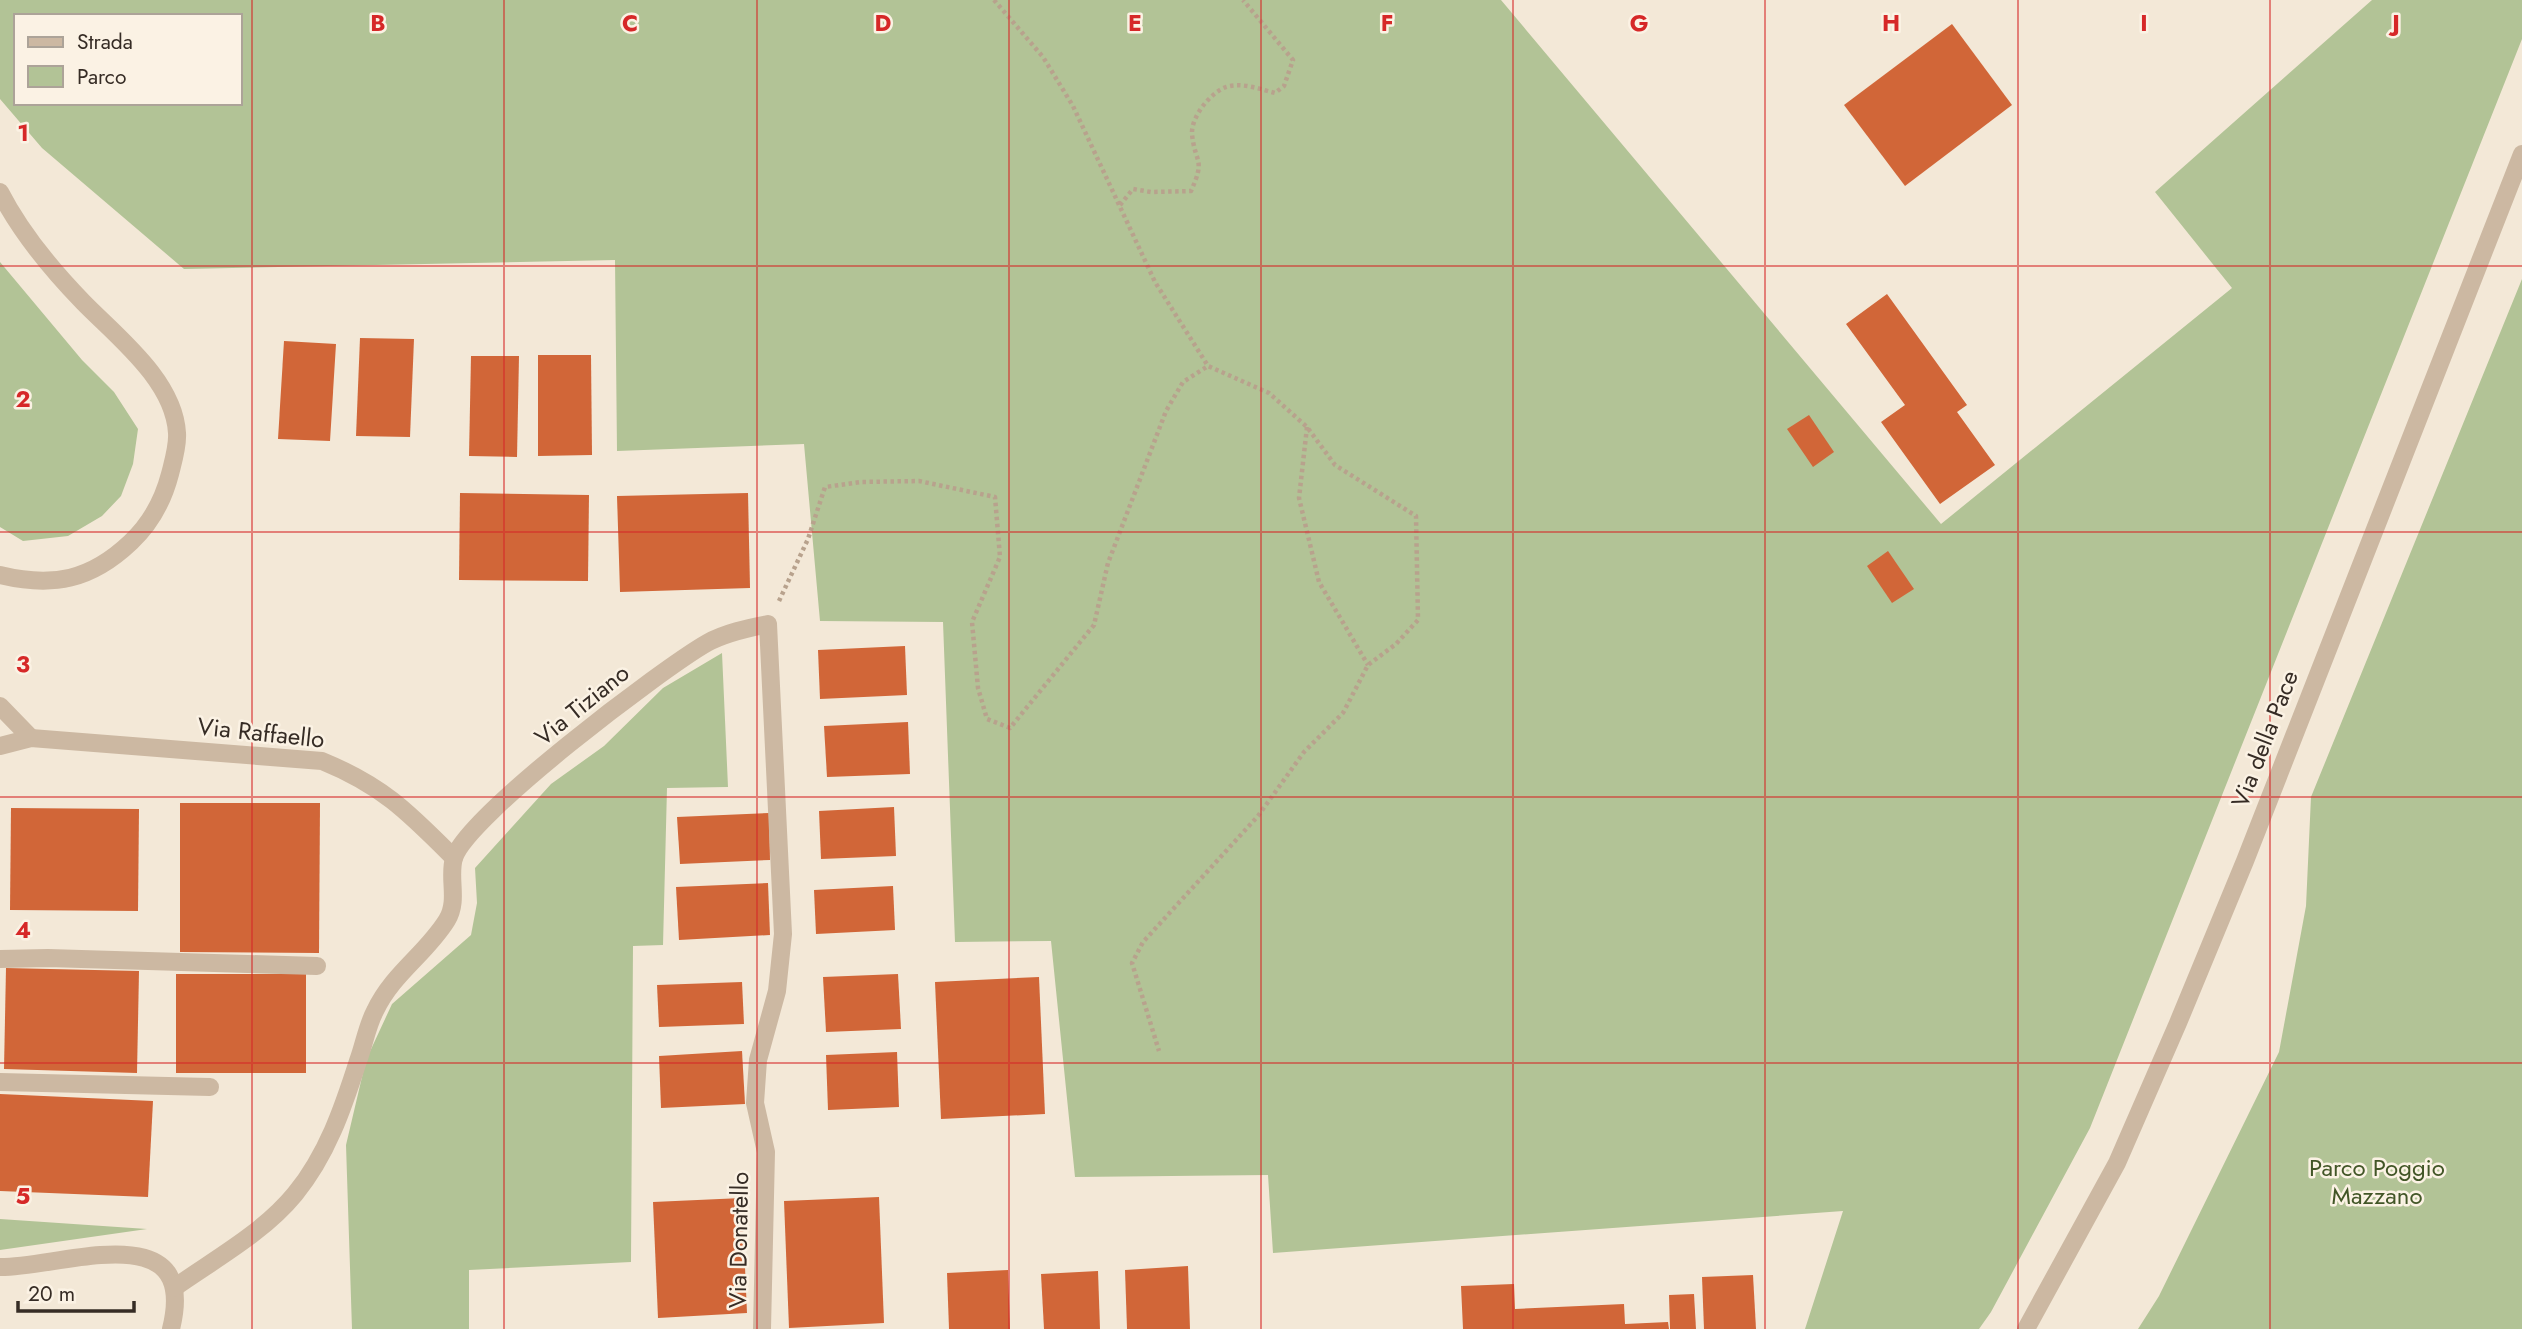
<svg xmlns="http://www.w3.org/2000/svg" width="2522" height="1329" font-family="Jost,sans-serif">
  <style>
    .green { fill: #b2c396; fill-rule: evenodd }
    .building { fill: #d16638 }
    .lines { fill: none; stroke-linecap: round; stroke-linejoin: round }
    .path { stroke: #b8a28d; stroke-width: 4.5; stroke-dasharray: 3.5 3.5; stroke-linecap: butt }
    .minor { stroke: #ccb8a2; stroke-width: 18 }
    .grid { fill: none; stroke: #d62828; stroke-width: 2; stroke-opacity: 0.55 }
    .labels { text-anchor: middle; stroke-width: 5; stroke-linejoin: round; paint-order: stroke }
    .street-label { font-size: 24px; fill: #362c25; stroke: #fbf2e4 }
    .park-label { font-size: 24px; fill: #425627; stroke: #fbf2e4 }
    .grid-label { font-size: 23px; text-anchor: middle; font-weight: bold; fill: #d62828; stroke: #fbf2e4; stroke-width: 5; stroke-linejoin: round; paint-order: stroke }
  </style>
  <rect width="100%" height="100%" fill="#f3e8d7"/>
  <g class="green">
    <path d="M0 0H1501L1941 524 2232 288 2155 192 2372 0H2522V39L2090 1128 1991 1312 1979 1329H1805L1843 1211 1273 1253 1268 1175 1075 1177 1051 941 955 942 943 622 820 621 804 444 617 451 615 260 184 269 42 148 0 99ZM16 16H240V103H16Z"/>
    <path d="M0 262 82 360 114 392 138 429 133 464 121 496 102 516 68 536 23 541 0 527Z"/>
    <path d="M2522 279V1329H2138L2159 1296 2279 1052 2306 906 2311 797Z"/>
    <path d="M722 653 728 787 667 788 663 945 633 946 631 1262 469 1270V1329H352L346 1145 366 1060 392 1004 471 935 477 903 475 868 551 784 604 746 663 688Z"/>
    <path d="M0 1219 147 1229 0 1250Z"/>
  </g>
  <g class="building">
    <path d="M1952 24 2012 105 1905 186 1844 105Z"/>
    <path d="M1887 294 1967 405 1957 412 1995 465 1940 504 1881 422 1905 405 1846 324Z"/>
    <path d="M360 338 414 339 410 437 356 436Z"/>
    <path d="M284 341 336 344 330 441 278 439Z"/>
    <path d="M538 355H591L592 455 538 456Z"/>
    <path d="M471 356H519L517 457 469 456Z"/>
    <path d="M1809 415 1834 452 1813 467 1787 429Z"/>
    <path d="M460 493 589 495 588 581 459 580Z"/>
    <path d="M748 493 750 588 620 592 617 496Z"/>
    <path d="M1888 551 1914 589 1892 603 1867 566Z"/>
    <path d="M905 646 907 695 820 699 818 650Z"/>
    <path d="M908 722 910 774 827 777 824 726Z"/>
    <path d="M180 803H320L319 953 180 952Z"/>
    <path d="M894 807 896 856 821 859 819 811Z"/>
    <path d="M11 808 139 809 138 911 10 910Z"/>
    <path d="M769 813 770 860 680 864 677 817Z"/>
    <path d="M768 883 770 935 679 940 676 887Z"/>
    <path d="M893 886 895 930 816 934 814 890Z"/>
    <path d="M6 968 139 971 137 1073 4 1069Z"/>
    <rect x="176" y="974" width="130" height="99"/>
    <path d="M898 974 901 1029 826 1032 823 977Z"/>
    <path d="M1039 977 1045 1114 941 1119 935 982Z"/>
    <path d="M742 982 744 1024 659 1027 657 985Z"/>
    <path d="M742 1051 745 1104 661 1108 659 1056Z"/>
    <path d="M897 1052 899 1107 828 1110 826 1055Z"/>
    <path d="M0 1094 153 1101 148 1197 0 1191Z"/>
    <path d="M879 1197 884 1323 789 1328 784 1201Z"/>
    <path d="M742 1198 747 1313 658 1318 653 1202Z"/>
    <path d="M1188 1266 1190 1329H1127L1125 1270Z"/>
    <path d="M1008 1270 1010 1329H949L947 1273Z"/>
    <path d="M1098 1271 1100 1329H1044L1041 1274Z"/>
    <path d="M1753 1275 1756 1329H1704L1702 1277Z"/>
    <path d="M1514 1284 1515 1309 1624 1304 1625 1324 1668 1322 1669 1329H1463L1461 1286Z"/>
    <path d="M1694 1294 1696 1329H1670L1669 1295Z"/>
  </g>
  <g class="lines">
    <g class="path">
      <path d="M994 0 1043 57 1073 106 1155 282 1208 366 1269 393 1307 427 1335 465 1416 516 1418 620 1396 644 1368 665 1343 713 1304 752 1258 816 1143 942 1132 963 1159 1051"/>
      <path d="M1120 205 1133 189 1151 192 1191 191C1206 158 1195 164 1192 134 1191 117 1210 93 1226 87 1241 82 1260 89 1275 93L1284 86 1293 60 1243 0"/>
      <path d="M1307 427 1299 498 1319 582 1368 665"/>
      <path d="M779 601 808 539 825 487 861 482 919 481 995 497 1000 557 972 622 978 688 987 719 1010 728 1094 625 1108 563 1166 411 1183 382 1208 366"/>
    </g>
    <g class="minor">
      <path d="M0 192C20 231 52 270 83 302 116 336 174 380 177 433 178 446 173 462 170 474 163 501 151 523 131 542 91 580 53 588 0 575"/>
      <path d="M0 706 31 738"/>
      <path d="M0 746 31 738 322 761C383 786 408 812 454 858"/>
      <path d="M0 959 48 958 317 966"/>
      <path d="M0 1082 210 1087"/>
      <path d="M0 1267C60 1268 200 1212 171 1329"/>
      <path d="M174 1288C215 1259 263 1233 295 1194 327 1155 343 1108 358 1061 364 1045 367 1026 375 1011 393 973 426 954 447 920 459 900 448 878 454 858 467 816 663 668 707 643 725 633 748 628 768 624L783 934 777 991 758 1060 755 1103 766 1152 762 1329"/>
      <path d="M2026 1329 2117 1163 2178 1023 2245 861 2522 154"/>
    </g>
  </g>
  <path class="grid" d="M252 0V1329M504 0V1329M757 0V1329M1009 0V1329M1261 0V1329M1513 0V1329M1765 0V1329M2018 0V1329M2270 0V1329M0 266H2522M0 532H2522M0 797H2522M0 1063H2522"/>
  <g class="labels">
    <g class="street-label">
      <text transform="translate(582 705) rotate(-39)" y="8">Via Tiziano</text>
      <text transform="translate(261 733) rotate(6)" y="8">Via Raffaello</text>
      <text transform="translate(2265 739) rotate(-69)" y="8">Via della Pace</text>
      <text transform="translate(739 1240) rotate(-89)" y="8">Via Donatello</text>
    </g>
    <g class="park-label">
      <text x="2377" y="1176">Parco Poggio<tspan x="2377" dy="28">Mazzano</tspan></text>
    </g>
  </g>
  <g class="grid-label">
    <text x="378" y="31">B</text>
    <text x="630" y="31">C</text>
    <text x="883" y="31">D</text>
    <text x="1135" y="31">E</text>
    <text x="1387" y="31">F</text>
    <text x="1639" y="31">G</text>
    <text x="1891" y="31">H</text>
    <text x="2144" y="31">I</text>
    <text x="2396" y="31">J</text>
    <text x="23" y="141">1</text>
    <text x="23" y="407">2</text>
    <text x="23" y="672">3</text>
    <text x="23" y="938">4</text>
    <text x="23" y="1204">5</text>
  </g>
  <rect x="14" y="14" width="228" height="91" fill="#fbf2e4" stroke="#aca398" stroke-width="2"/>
  <rect x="28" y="37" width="35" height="10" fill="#ccb8a2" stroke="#aca398" stroke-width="2"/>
  <text x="77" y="49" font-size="21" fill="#362c25">Strada</text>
  <rect x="28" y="66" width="35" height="21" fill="#b2c396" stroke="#aca398" stroke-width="2"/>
  <text x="77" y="84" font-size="21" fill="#362c25">Parco</text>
  <path d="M18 1301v10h116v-10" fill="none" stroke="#362c25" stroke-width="3.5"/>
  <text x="28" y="1301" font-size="21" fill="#362c25" stroke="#fbf2e4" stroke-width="5" paint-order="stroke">20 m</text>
</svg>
